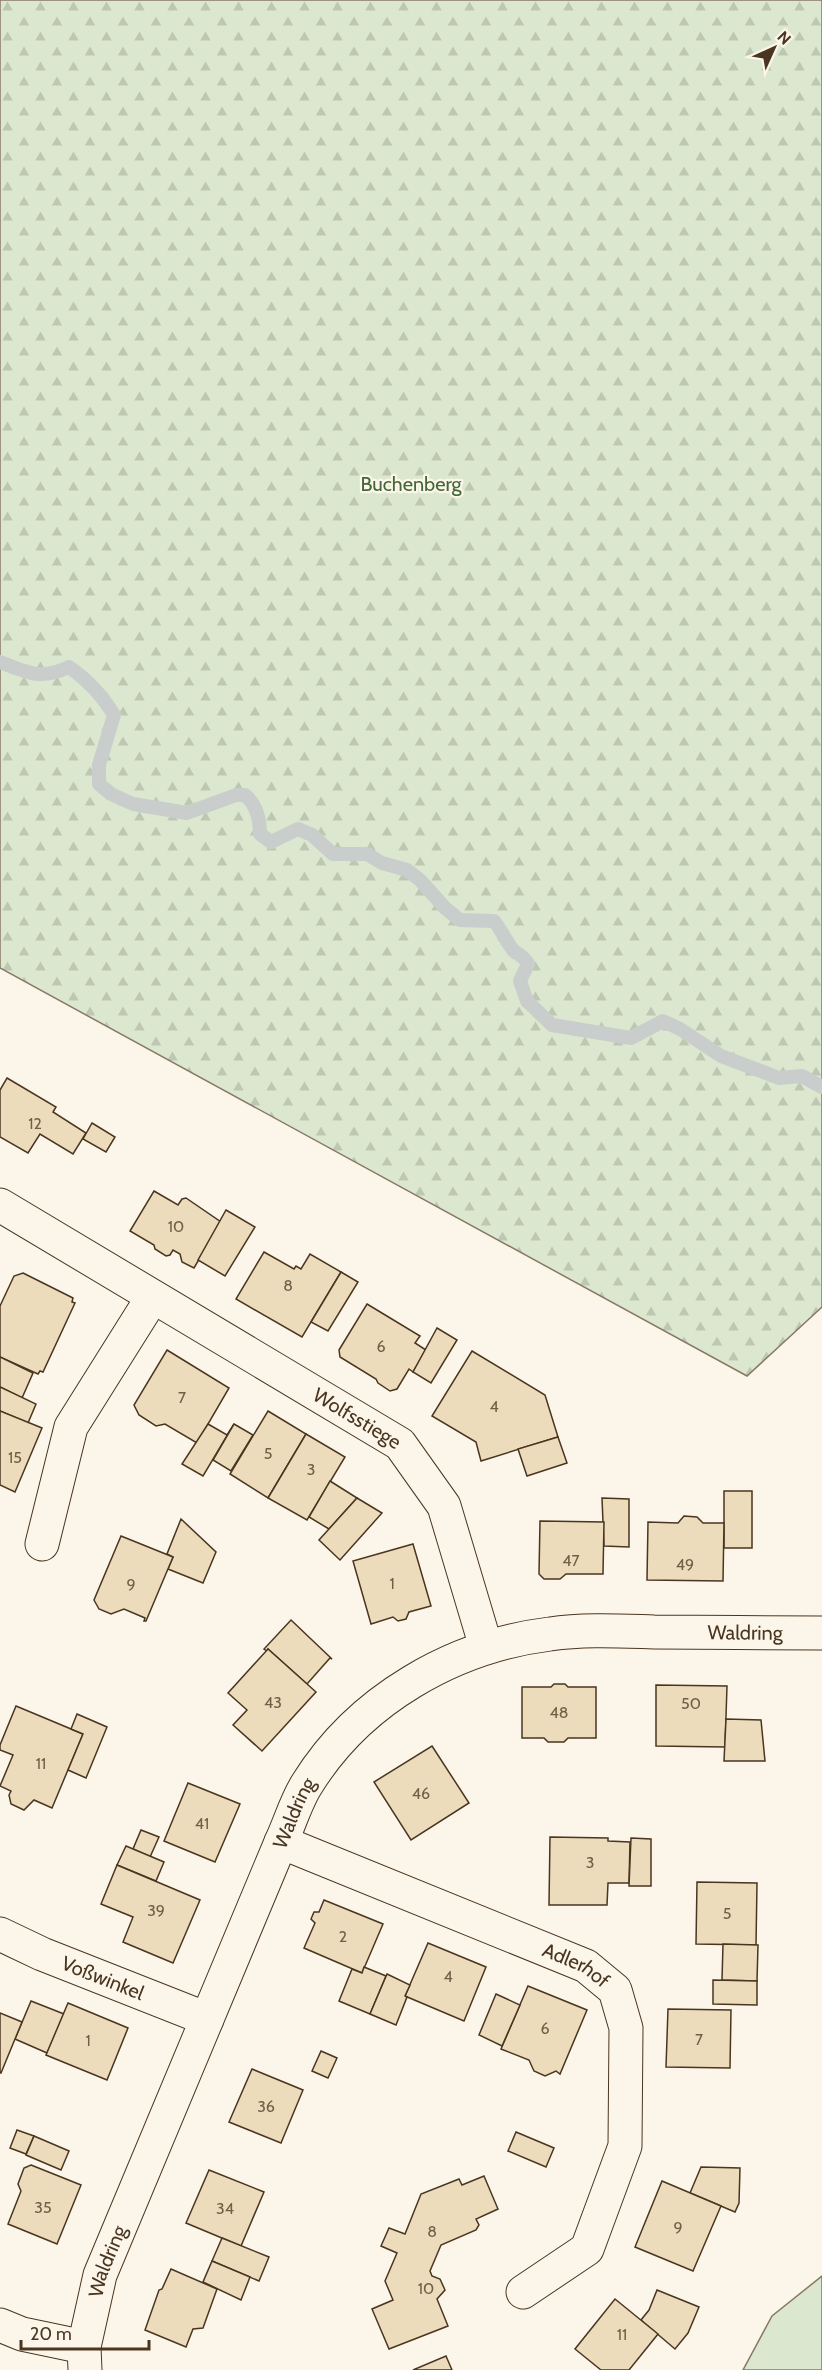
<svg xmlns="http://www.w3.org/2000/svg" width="822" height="2370" font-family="Cabin,sans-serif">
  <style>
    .forest { fill: url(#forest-firs); stroke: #887966; stroke-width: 1.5 }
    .green { fill: #dce7d0; stroke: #887966; stroke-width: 1.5 }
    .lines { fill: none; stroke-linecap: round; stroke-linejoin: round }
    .stream { stroke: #c9cecd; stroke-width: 14 }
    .building { fill: #ecdcbc; stroke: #4a3520; stroke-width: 1.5 }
    .minor-casing { stroke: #4a3520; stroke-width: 35 }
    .minor { stroke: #fbf6e9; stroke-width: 33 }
    .labels { text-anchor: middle; stroke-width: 4.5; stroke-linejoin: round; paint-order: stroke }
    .number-label { font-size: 16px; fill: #725f47 }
    .park-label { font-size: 20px; fill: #436837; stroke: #fbf6e9 }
    .street-label { font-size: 20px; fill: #4a3520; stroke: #fbf6e9 }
  </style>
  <defs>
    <pattern id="forest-firs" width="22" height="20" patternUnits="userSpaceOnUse" patternTransform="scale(1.5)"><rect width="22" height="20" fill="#dce7d0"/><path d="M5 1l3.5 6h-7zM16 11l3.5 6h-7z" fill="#bec7b2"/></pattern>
  </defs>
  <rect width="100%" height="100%" fill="#fbf6e9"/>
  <path class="forest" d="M0 0H822V1307L747 1376 0 968Z"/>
  <path class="green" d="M822 2276V2370H743L772 2316Z"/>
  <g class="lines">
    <path class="stream" d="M0 662C27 673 41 680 69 667 88 680 102 695 114 715L99 765V784L111 794 133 804 187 813 236 795H245C257 805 260 819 260 834L271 842 298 829 312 835 333 854H367L382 863 407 870 420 880 445 908 460 920 494 921C501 929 508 945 514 951 520 956 524 956 528 964L520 981 527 1001 552 1025 631 1038 663 1021 680 1029 721 1056 779 1078 802 1076 822 1087"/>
  </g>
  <g class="building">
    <path d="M7 1078 56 1107 53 1112 86 1133 73 1154 40 1134 28 1153 0 1137V1090Z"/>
    <path d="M92 1123 115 1137 106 1152 83 1139Z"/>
    <path d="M154 1191 178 1205 182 1199 186 1198 221 1222 194 1268 182 1262 180 1254 173 1250 170 1255 166 1256 155 1249 154 1245 130 1231Z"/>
    <path d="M226 1210 255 1227 225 1276 198 1260Z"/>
    <path d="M264 1252 294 1269 296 1266 301 1269 310 1254 341 1272 302 1337 236 1299Z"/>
    <path d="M341 1272 358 1282 328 1331 311 1322Z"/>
    <path d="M23 1273 73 1298 72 1302 75 1303 43 1372 40 1371 38 1374 0 1357V1306L14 1276Z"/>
    <path d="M367 1304 420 1336 415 1343 426 1350 413 1372 409 1369 397 1389 390 1391 378 1383 376 1379 340 1357 339 1350Z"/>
    <path d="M437 1328 457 1340 431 1383 413 1372Z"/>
    <path d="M167 1350 229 1388 197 1443 165 1424 156 1426 139 1415 134 1405Z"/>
    <path d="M472 1351 545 1395 558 1437 481 1461 476 1442 432 1416Z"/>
    <path d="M0 1357 33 1373 22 1398 0 1387Z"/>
    <path d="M0 1387 36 1404 28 1423 0 1411Z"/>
    <path d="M0 1411 42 1428 15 1492 0 1485Z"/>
    <path d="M268 1411 306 1434 268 1498 230 1474Z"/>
    <path d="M208 1424 227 1435 234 1424 203 1476 182 1464Z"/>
    <path d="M234 1424 253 1435 231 1471 213 1460Z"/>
    <path d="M306 1434 345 1457 307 1520 268 1498Z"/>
    <path d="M558 1437 567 1463 527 1476 518 1449Z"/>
    <path d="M330 1481 357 1498 329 1529 309 1517Z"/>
    <rect x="724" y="1491" width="28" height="57"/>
    <path d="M357 1498 382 1513 340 1560 319 1540Z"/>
    <path d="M602 1498 629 1499V1547L604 1546Z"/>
    <path d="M684 1516 697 1517 703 1523H724L723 1581 647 1580 648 1522 678 1523Z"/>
    <path d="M181 1519 216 1552 203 1583 168 1569 173 1557 167 1554Z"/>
    <path d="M540 1521 604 1522 603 1574H566L560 1579H544L539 1574Z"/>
    <path d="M121 1536 173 1557 146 1621H144L145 1618 124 1609 111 1614 99 1609 94 1600Z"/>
    <path d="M413 1544 431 1606 409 1612 406 1619 398 1621 393 1617 371 1624 353 1561Z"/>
    <path d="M291 1620 332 1659 330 1658 307 1684 268 1649 267 1651 264 1649Z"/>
    <path d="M268 1649 316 1692 262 1751 233 1725 247 1710 228 1693Z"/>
    <path d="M554 1684H565L568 1687H596V1738H568L564 1742H548L544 1738H522V1687H551Z"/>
    <path d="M656 1685 727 1686 725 1747 656 1746Z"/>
    <path d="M16 1706 83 1734 52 1808 34 1800 24 1810 11 1804 9 1795 11 1791 0 1786 13 1755 0 1750V1745Z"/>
    <path d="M77 1714 107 1727 86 1778 68 1770 83 1734 71 1729Z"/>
    <path d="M726 1719 761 1720 765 1761H724Z"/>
    <path d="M432 1746 469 1803 411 1840 374 1782Z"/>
    <path d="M188 1783 240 1804 215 1862 164 1841Z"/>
    <path d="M141 1830 159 1837 150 1857 133 1849Z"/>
    <path d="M550 1837 608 1838V1841L630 1842 629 1883H608L607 1905H549Z"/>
    <path d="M631 1838 651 1839V1886H629Z"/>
    <path d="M126 1846 164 1862 156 1881 117 1865Z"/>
    <path d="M117 1865 200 1900 173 1963 123 1942 133 1917 101 1904Z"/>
    <path d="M697 1882 757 1883 756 1945 696 1944Z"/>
    <path d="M324 1900 383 1924 362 1973 304 1948 315 1923 311 1919 314 1912H319Z"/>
    <path d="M428 1943 486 1967 464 2021 405 1996Z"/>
    <path d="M723 1944 758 1945 757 1981 722 1980Z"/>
    <path d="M364 1967 386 1976 370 2014 339 2001 352 1969 362 1973Z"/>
    <path d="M387 1974 410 1985 405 1996 407 1997 396 2025 370 2014Z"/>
    <path d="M713 1980 757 1981V2005L713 2004Z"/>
    <path d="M528 1986 587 2010 560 2074 556 2071 545 2076 534 2071 529 2060 501 2049Z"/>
    <path d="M496 1994 520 2005 502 2046 479 2035Z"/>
    <path d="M31 2001 64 2014 47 2053 15 2039Z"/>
    <path d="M68 2003 128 2028 107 2080 46 2055Z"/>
    <path d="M668 2009 731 2010 730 2068 666 2067Z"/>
    <path d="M0 2013 22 2022 1 2073H0Z"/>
    <path d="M321 2051 337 2058 328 2078 312 2071Z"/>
    <path d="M252 2069 303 2090 281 2143 229 2122Z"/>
    <path d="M17 2130 34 2136 26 2154 10 2148Z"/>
    <path d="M516 2132 554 2148 546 2167 508 2151Z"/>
    <path d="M34 2136 69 2151 61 2170 26 2155Z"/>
    <path d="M31 2165 81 2185 57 2244 8 2224 21 2191 18 2184 24 2168Z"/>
    <path d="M701 2167 740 2168 739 2203 735 2212 690 2193Z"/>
    <path d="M209 2170 264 2192 241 2246 186 2223Z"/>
    <path d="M484 2176 498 2209 476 2219 479 2225 476 2230 441 2245 430 2271 432 2276 440 2279 445 2290 437 2299 448 2326 389 2349 372 2309 393 2300 385 2281 397 2253 381 2246 389 2228 405 2234 421 2194 459 2179 462 2185Z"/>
    <path d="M662 2181 721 2206 693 2271 635 2247Z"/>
    <path d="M222 2238 269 2257 259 2281 212 2261Z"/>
    <path d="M212 2261 250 2277 241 2300 203 2282Z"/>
    <path d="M171 2269 217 2289 203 2328 193 2329 186 2347 145 2330 159 2290 162 2289Z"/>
    <path d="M657 2290 699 2307 688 2333 675 2349 641 2320 649 2310Z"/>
    <path d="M615 2299 658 2334 629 2370H601L575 2349Z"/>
    <path d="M446 2356 452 2370H413Z"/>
  </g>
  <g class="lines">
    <g class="minor-casing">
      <g id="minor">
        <path id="s1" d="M0 1205 400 1444 444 1506 486 1647"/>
        <path d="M42 1544 71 1427 152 1298"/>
        <path id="s2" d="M281 1842 586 1966 615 1990 626 2028 625 2146 587 2249 523 2292"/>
        <path id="s3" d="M0 1934 42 1954 207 2019"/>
        <path d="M0 2325 22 2334 84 2347"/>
        <path id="s4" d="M85 2370 84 2347 100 2275 281 1842C290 1823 296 1801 307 1784 359 1700 453 1646 550 1634 584 1629 620 1631 654 1632 710 1632 766 1633 822 1633"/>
      </g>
    </g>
    <use href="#minor" class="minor"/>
  </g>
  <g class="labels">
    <g class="number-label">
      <text x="35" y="1129">12</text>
      <text x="176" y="1232">10</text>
      <text x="288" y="1291">8</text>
      <text x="381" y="1352">6</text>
      <text x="182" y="1403">7</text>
      <text x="494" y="1412">4</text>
      <text x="268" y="1459">5</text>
      <text x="15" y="1463">15</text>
      <text x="311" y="1475">3</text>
      <text x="571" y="1566">47</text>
      <text x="685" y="1570">49</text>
      <text x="392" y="1589">1</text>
      <text x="131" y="1590">9</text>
      <text x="273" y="1708">43</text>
      <text x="691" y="1709">50</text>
      <text x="559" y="1718">48</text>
      <text x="41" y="1769">11</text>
      <text x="421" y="1799">46</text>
      <text x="202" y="1829">41</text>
      <text x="590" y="1868">3</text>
      <text x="156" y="1916">39</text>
      <text x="727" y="1919">5</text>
      <text x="343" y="1942">2</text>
      <text x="448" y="1982">4</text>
      <text x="545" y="2034">6</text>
      <text x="699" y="2045">7</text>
      <text x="88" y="2046">1</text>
      <text x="266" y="2112">36</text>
      <text x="43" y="2213">35</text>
      <text x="225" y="2214">34</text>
      <text x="678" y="2233">9</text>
      <text x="432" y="2237">8</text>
      <text x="426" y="2294">10</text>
      <text x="622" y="2340">11</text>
    </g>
    <g class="park-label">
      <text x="411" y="491">Buchenberg</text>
    </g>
    <g class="street-label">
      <text dy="7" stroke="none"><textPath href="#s1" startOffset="416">Wolfsstiege</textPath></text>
      <text dy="7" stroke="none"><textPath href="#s4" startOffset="1120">Waldring</textPath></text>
      <text dy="7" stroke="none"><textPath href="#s4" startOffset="598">Waldring</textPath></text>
      <text dy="7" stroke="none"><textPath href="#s2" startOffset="320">Adlerhof</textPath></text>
      <text dy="7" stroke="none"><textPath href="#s3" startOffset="112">Voßwinkel</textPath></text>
      <text dy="7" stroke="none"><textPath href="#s4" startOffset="112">Waldring</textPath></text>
    </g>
  </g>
  <g transform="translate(774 48) rotate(45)" stroke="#fbf6e9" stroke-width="4.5" paint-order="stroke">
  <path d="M0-4.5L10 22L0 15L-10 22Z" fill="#4a3520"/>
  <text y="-9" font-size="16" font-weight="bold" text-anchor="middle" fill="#4a3520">N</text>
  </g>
  <path d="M21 2340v9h128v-9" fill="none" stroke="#4a3520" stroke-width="3"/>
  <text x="30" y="2340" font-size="18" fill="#4a3520" stroke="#fbf6e9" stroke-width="4.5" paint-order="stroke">20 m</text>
</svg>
